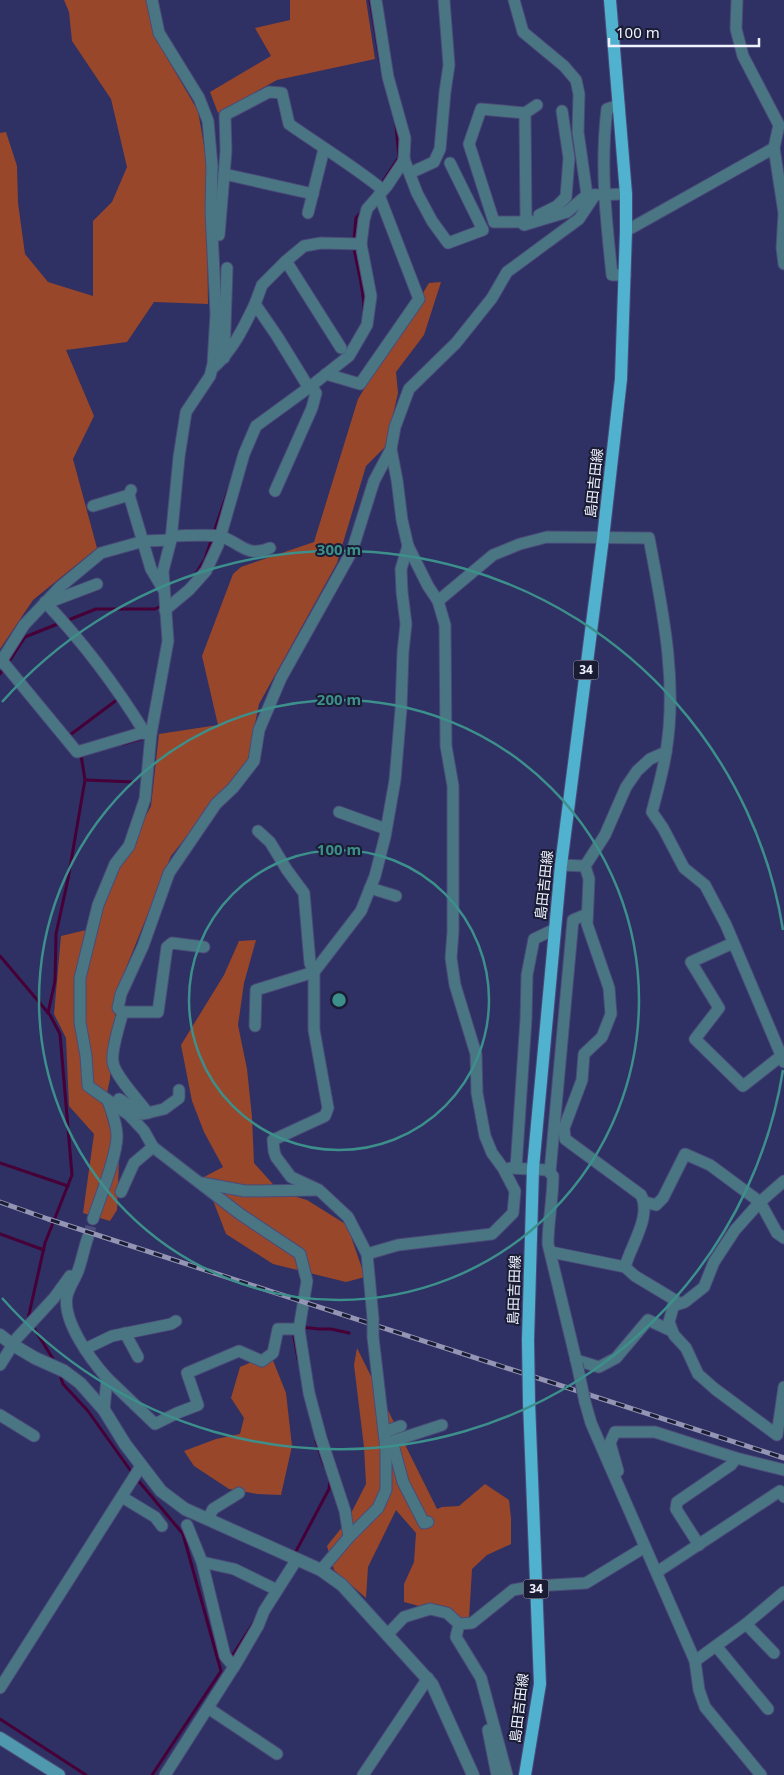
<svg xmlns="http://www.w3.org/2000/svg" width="784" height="1775" font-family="'Noto Sans','Noto Sans JP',sans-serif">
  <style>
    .forest { fill: #99472a }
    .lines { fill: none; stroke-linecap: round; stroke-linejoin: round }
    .stream { stroke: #460037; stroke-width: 3 }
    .minor-tunnel { stroke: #4c4d7a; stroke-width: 11; stroke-dasharray: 11 5.5; stroke-linecap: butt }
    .minor-casing { stroke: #4a4b79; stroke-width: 13 }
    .tertiary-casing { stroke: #4a4b79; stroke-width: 14 }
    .secondary-casing { stroke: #4a4b79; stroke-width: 14 }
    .primary-casing { stroke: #4a4b79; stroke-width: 14 }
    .minor { stroke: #4a7683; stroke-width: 11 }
    .tertiary { stroke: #4a7683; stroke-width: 12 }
    .secondary { stroke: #4f98ae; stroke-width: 12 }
    .primary { stroke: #50b2ce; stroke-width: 12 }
    .rail-casing { stroke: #9495b4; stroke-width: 5 }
    .rail { stroke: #1a1c33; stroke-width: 3; stroke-dasharray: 9; stroke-linecap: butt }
    .minor-bridge-casing { stroke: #4a4b79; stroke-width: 13; stroke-linecap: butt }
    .primary-bridge-casing { stroke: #4a4b79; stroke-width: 14; stroke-linecap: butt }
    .minor-bridge { stroke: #4a7683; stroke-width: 11 }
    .primary-bridge { stroke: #50b2ce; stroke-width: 12 }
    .ring { fill: none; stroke: #3c8f8b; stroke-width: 2.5 }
    .labels { text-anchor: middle; stroke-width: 4; stroke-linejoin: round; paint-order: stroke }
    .shield { fill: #1a1c33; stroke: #afb1c1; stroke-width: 1 }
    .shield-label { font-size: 12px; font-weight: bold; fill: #eff1fe }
    .street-label { font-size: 14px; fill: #eff1fe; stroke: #1a1c33 }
    .centre { fill: #3c8f8b; stroke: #1a1c33; stroke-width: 2.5 }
    .ring-label { font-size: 15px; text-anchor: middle; font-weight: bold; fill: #3c8f8b; stroke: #1a1c33; stroke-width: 4; stroke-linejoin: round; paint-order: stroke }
  </style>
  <rect width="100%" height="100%" fill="#2f3063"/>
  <g class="forest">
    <path d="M64 0H147L153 28 163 51 198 111 206 157 208 304 154 302 127 342 66 350 94 416 73 459 97 548 33 600 0 649V133L6 132 17 166 18 203 25 254 48 282 93 296V221L112 202 127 167 111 99 72 41 69 12Z"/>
    <path d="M290 0H366L375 59 277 80 218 113 210 92 271 56 255 28 290 20Z"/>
    <path d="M441 282 424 335 396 372 398 393 386 446 366 466 337 563 259 704 248 759 171 856 126 968 115 1016 110 1079 104 1107 119 1161 117 1210 110 1221 83 1213 94 1134 69 1106 66 1038 54 1014 61 936 86 930 151 806 159 734 218 725 202 656 233 574 241 567 314 542 358 399 429 283Z"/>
    <path d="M256 940 244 983 238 1025 247 1069 252 1117 254 1163 280 1192 307 1200 347 1225 365 1277 346 1282 273 1264 226 1234 204 1177 223 1167 204 1132 192 1101 181 1045 224 975 239 941Z"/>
    <path d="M357 1348 437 1509 442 1507 459 1506 485 1484 509 1500 511 1518V1544L487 1555 472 1569 469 1619 452 1622 430 1609 404 1602V1584L414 1562 416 1533 396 1510 368 1567 366 1598 334 1570 327 1546 347 1521 366 1484 364 1447 354 1365Z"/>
    <path d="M272 1358 286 1393 292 1446 281 1495 257 1494 229 1489 194 1466 184 1451 216 1439 240 1434 244 1418 231 1398 240 1367 254 1361Z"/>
  </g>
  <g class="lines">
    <g class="stream">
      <path d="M370 0 381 66"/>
      <path d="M380 186 399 157 396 125"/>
      <path d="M354 240 356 218 362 211"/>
      <path d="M354 247C357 268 364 288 364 309"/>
      <path d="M214 532 229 488"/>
      <path d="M195 575 205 559 212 538"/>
      <path d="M66 621 96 609H155L164 605"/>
      <path d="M8 663 25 637 60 623"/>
      <path d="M0 674 4 668"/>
      <path d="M70 736V735L118 699"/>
      <path d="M123 744 144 738"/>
      <path d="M85 780 134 782"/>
      <path d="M0 956 50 1015 60 1034 72 1175 45 1243 28 1319"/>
      <path d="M48 1013 55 981 56 934 68 879 85 780 81 755H84"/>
      <path d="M0 1163 68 1186"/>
      <path d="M0 1234 44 1250"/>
      <path d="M32 1325 55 1362"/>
      <path d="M301 1327 319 1329H331L349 1333"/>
      <path d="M293 1331 298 1359"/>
      <path d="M59 1372 63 1384 88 1411 133 1474"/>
      <path d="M316 1441 324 1465"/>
      <path d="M137 1479 183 1534 221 1671 152 1775"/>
      <path d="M294 1555 329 1489 330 1481"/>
      <path d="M231 1658 256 1619"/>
      <path d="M0 1719 86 1775"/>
    </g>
    <path class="minor-tunnel" d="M88 1237 93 1219"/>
    <g class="minor-casing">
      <g id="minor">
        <path d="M152 0 159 33 199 98 208 121 212 166 211 211 216 314 213 364 210 376 186 412 179 457 171 540 163 571 168 641 151 734 145 799 129 846 115 864 98 905 80 978V1022L86 1056 88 1086 129 1115 144 1131 153 1147 240 1214 300 1254 307 1281 299 1329 309 1393 321 1438 345 1511 349 1537"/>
        <path d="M376 0 388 77 405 138 404 159"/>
        <path d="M514 0 523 32 564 66 576 80 579 94 578 132 587 195"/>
        <path d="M737 0 736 29 743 56 779 125 774 148 784 213 782 248 784 264"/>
        <path d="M619 105 607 109C600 165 606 219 612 275H625"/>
        <path d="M525 113 481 109 469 144 494 222H530"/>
        <path d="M410 173 434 162 440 149 445 92 449 65 444 0"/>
        <path d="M224 174 313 194"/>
        <path d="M308 213 324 149"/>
        <path d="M539 215 557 206 566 197 569 158 562 111"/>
        <path d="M530 222 526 217 525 117V113L537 105"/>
        <path d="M524 225 567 212 587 195 626 194"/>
        <path d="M626 231 774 148"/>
        <path d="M219 235 226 151 225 115 269 92 282 93 289 124C320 146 354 166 383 190"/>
        <path d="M361 244 364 220 367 209 387 186 403 162 404 159 417 193 432 221 448 243 483 230 450 163"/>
        <path d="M286 261 304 246 321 243 361 244 371 296 367 325 349 356 311 386"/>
        <path d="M255 304 262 285 286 261 341 348"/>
        <path d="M224 358 227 268"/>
        <path d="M212 369C233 350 243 329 255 304L277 336 309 388"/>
        <path d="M326 374 360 384 419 299 379 195"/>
        <path d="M129 495 151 569 163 589"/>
        <path d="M93 506 129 495 131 490"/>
        <path d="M171 536C184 536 207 534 219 536 238 540 246 559 270 548"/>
        <path d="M438 601 493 555 520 544 547 537 649 538C662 608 678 680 666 752 663 772 657 792 652 812L663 828 684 868 705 885 726 925 784 1062"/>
        <path d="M45 602C83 642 116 686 145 733"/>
        <path d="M47 603 97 584"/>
        <path d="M165 610 189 590 206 571 218 545 244 454 256 426 311 386 316 393 312 408 275 491"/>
        <path d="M2 661 77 752 141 733 151 734"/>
        <path d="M0 663 24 625 60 587 101 553 144 541 171 540"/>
        <path d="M339 812 386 829"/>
        <path d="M561 865 585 866"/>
        <path d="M370 888 396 896"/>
        <path d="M733 943 691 962 719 1008 695 1039 743 1086 781 1056"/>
        <path d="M123 1012 118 1008 121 994 143 946 169 873 216 804 233 788 254 761 259 730 281 678 352 551 374 481 391 449 395 427 409 389 456 343 492 298 507 272 579 219 595 195"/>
        <path d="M255 1026 256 990 314 972 310 963 304 893 287 870 270 842 258 831"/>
        <path d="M119 1099 143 1114 164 1109 179 1098V1090"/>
        <path d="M148 1113C140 1102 114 1075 113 1062 111 1052 120 1022 123 1012H158L167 947 172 943 204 947"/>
        <path d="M510 1168 547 1170 553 1176C553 1199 548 1221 548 1244L577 1364"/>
        <path d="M516 1168 526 1019 527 975 534 939 555 929"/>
        <path d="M550 1172 573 920 587 914"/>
        <path d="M202 1183 245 1191 318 1190"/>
        <path d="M121 1192 134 1163 153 1147"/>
        <path d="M645 1202 656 1205 663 1198 685 1154 710 1165 760 1202 777 1233 784 1238"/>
        <path d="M93 1219C100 1198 117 1156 117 1136 117 1124 112 1112 108 1101"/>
        <path d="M88 1237C84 1248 82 1260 78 1271 75 1279 69 1287 67 1296 62 1321 91 1360 107 1378L104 1410"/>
        <path d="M551 1252 625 1267 635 1276 675 1300 669 1322 674 1335 686 1348 698 1374 715 1389 777 1435 784 1387"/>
        <path d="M367 1254 398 1245 492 1234 513 1213 515 1191 503 1168 492 1153 485 1136 477 1093 476 1054 455 985 451 958 453 932V786L446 746 445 625 438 601 428 586 408 546 402 520 397 480 391 449"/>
        <path d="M625 1267C631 1245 652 1216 641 1195L565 1139 564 1128 582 1080 584 1054 602 1037 611 1014 609 988 587 924 589 879 585 866 605 835 626 787 637 771 650 759 666 752"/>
        <path d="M673 1306 685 1302 704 1287 714 1262 735 1230 760 1202 784 1181"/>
        <path d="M373 1318 367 1254 348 1217 319 1190 291 1177 276 1157 274 1151 273 1140 325 1116 328 1108 314 1030V972L361 911 375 876 385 837 395 780 401 709 403 652 406 624 402 592 401 569 408 546"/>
        <path d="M125 1333 138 1357"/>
        <path d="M85 1349 112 1336 171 1324 176 1321"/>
        <path d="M576 1360 599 1367 616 1358 648 1320 672 1331"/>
        <path d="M0 1365 17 1338 54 1298 70 1276"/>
        <path d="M107 1378 155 1424 177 1413 198 1405 187 1373 239 1351 262 1361 273 1353 278 1329H299"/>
        <path d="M585 1402 591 1423 695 1661 699 1690 705 1707 761 1775"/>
        <path d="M0 1415 34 1436"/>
        <path d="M384 1432 401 1426"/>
        <path d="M392 1441 403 1482 424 1523 428 1522"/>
        <path d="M387 1443 442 1425"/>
        <path d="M618 1471 610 1443 615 1432H655L736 1458"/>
        <path d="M122 1497 155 1517 162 1526"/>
        <path d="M208 1519 213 1509 239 1493"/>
        <path d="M187 1525 202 1562 234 1569 277 1590"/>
        <path d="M699 1545 676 1509 677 1502 731 1465 736 1458 784 1470"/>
        <path d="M202 1562 225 1656 234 1667"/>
        <path d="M321 1570 349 1537 378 1508 386 1490V1449L373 1337"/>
        <path d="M657 1572 780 1491 784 1497"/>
        <path d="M459 1624 456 1637 481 1678 507 1775"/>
        <path d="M746 1624 784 1592"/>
        <path d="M387 1635 404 1617 430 1609 447 1613 459 1624 472 1623 513 1590 536 1586 586 1583 645 1547"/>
        <path d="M716 1646 768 1709"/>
        <path d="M695 1661 746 1624 774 1653"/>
        <path d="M0 1688 141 1466"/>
        <path d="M208 1708 277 1754"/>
        <path d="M488 1730 497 1775"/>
        <path d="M165 1775 237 1662 258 1626 264 1611 297 1559"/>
        <path d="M363 1775 428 1678"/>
      </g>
    </g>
    <g class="tertiary-casing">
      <path id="tertiary" d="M0 1335 13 1345 35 1358 64 1371 80 1383 104 1410 125 1444 161 1491 185 1509 321 1570 342 1585 432 1684 473 1775"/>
    </g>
    <g class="secondary-casing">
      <path id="secondary" d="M0 1738 59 1775"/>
    </g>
    <g class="primary-casing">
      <g id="primary">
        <path d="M528 1340 533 1168 561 865 603 538 621 379 626 231V194L610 0"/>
        <path d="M525 1775 540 1684 529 1402"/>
      </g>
    </g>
    <use href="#minor" class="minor"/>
    <use href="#tertiary" class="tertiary"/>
    <use href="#secondary" class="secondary"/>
    <use href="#primary" class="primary"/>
    <g class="rail-casing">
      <path id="rail" d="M0 1202 48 1219 784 1458"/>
    </g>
    <use href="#rail" class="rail"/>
    <g class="minor-bridge-casing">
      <g id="minor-bridge">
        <path d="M373 1318V1337"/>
        <path d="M577 1364 585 1402"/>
      </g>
    </g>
    <g class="primary-bridge-casing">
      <path id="primary-bridge" d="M528 1340 529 1402"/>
    </g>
    <use href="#minor-bridge" class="minor-bridge"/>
    <use href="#primary-bridge" class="primary-bridge"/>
  </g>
  <g class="ring">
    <circle cx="339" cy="1000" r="150"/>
    <circle cx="339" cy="1000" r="300"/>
    <path d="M783 1070A450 450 0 0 1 2 1298M2 702A450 450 0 0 1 783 930"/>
  </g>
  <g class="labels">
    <g class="shield">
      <rect x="573.5" y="660.5" width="25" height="19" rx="4"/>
      <rect x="523.5" y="1579.5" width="25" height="19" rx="4"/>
    </g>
    <g class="shield-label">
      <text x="586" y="674">34</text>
      <text x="536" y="1593">34</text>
    </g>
    <g class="street-label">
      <text transform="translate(594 483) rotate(-84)" y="5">島田吉田線</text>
      <text transform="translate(544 885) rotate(-84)" y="5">島田吉田線</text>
      <text transform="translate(514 1290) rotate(-88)" y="5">島田吉田線</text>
      <text transform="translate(519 1708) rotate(-83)" y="5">島田吉田線</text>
    </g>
  </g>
  <circle cx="339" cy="1000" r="8" class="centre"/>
  <g class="ring-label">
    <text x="339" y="555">300 m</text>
    <text x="339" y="705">200 m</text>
    <text x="339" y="855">100 m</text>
  </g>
  <path d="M609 38v8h150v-8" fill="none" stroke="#eff1fe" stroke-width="2.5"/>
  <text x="616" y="38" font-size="15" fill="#eff1fe" stroke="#1a1c33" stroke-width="4" paint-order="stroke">100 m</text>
</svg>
